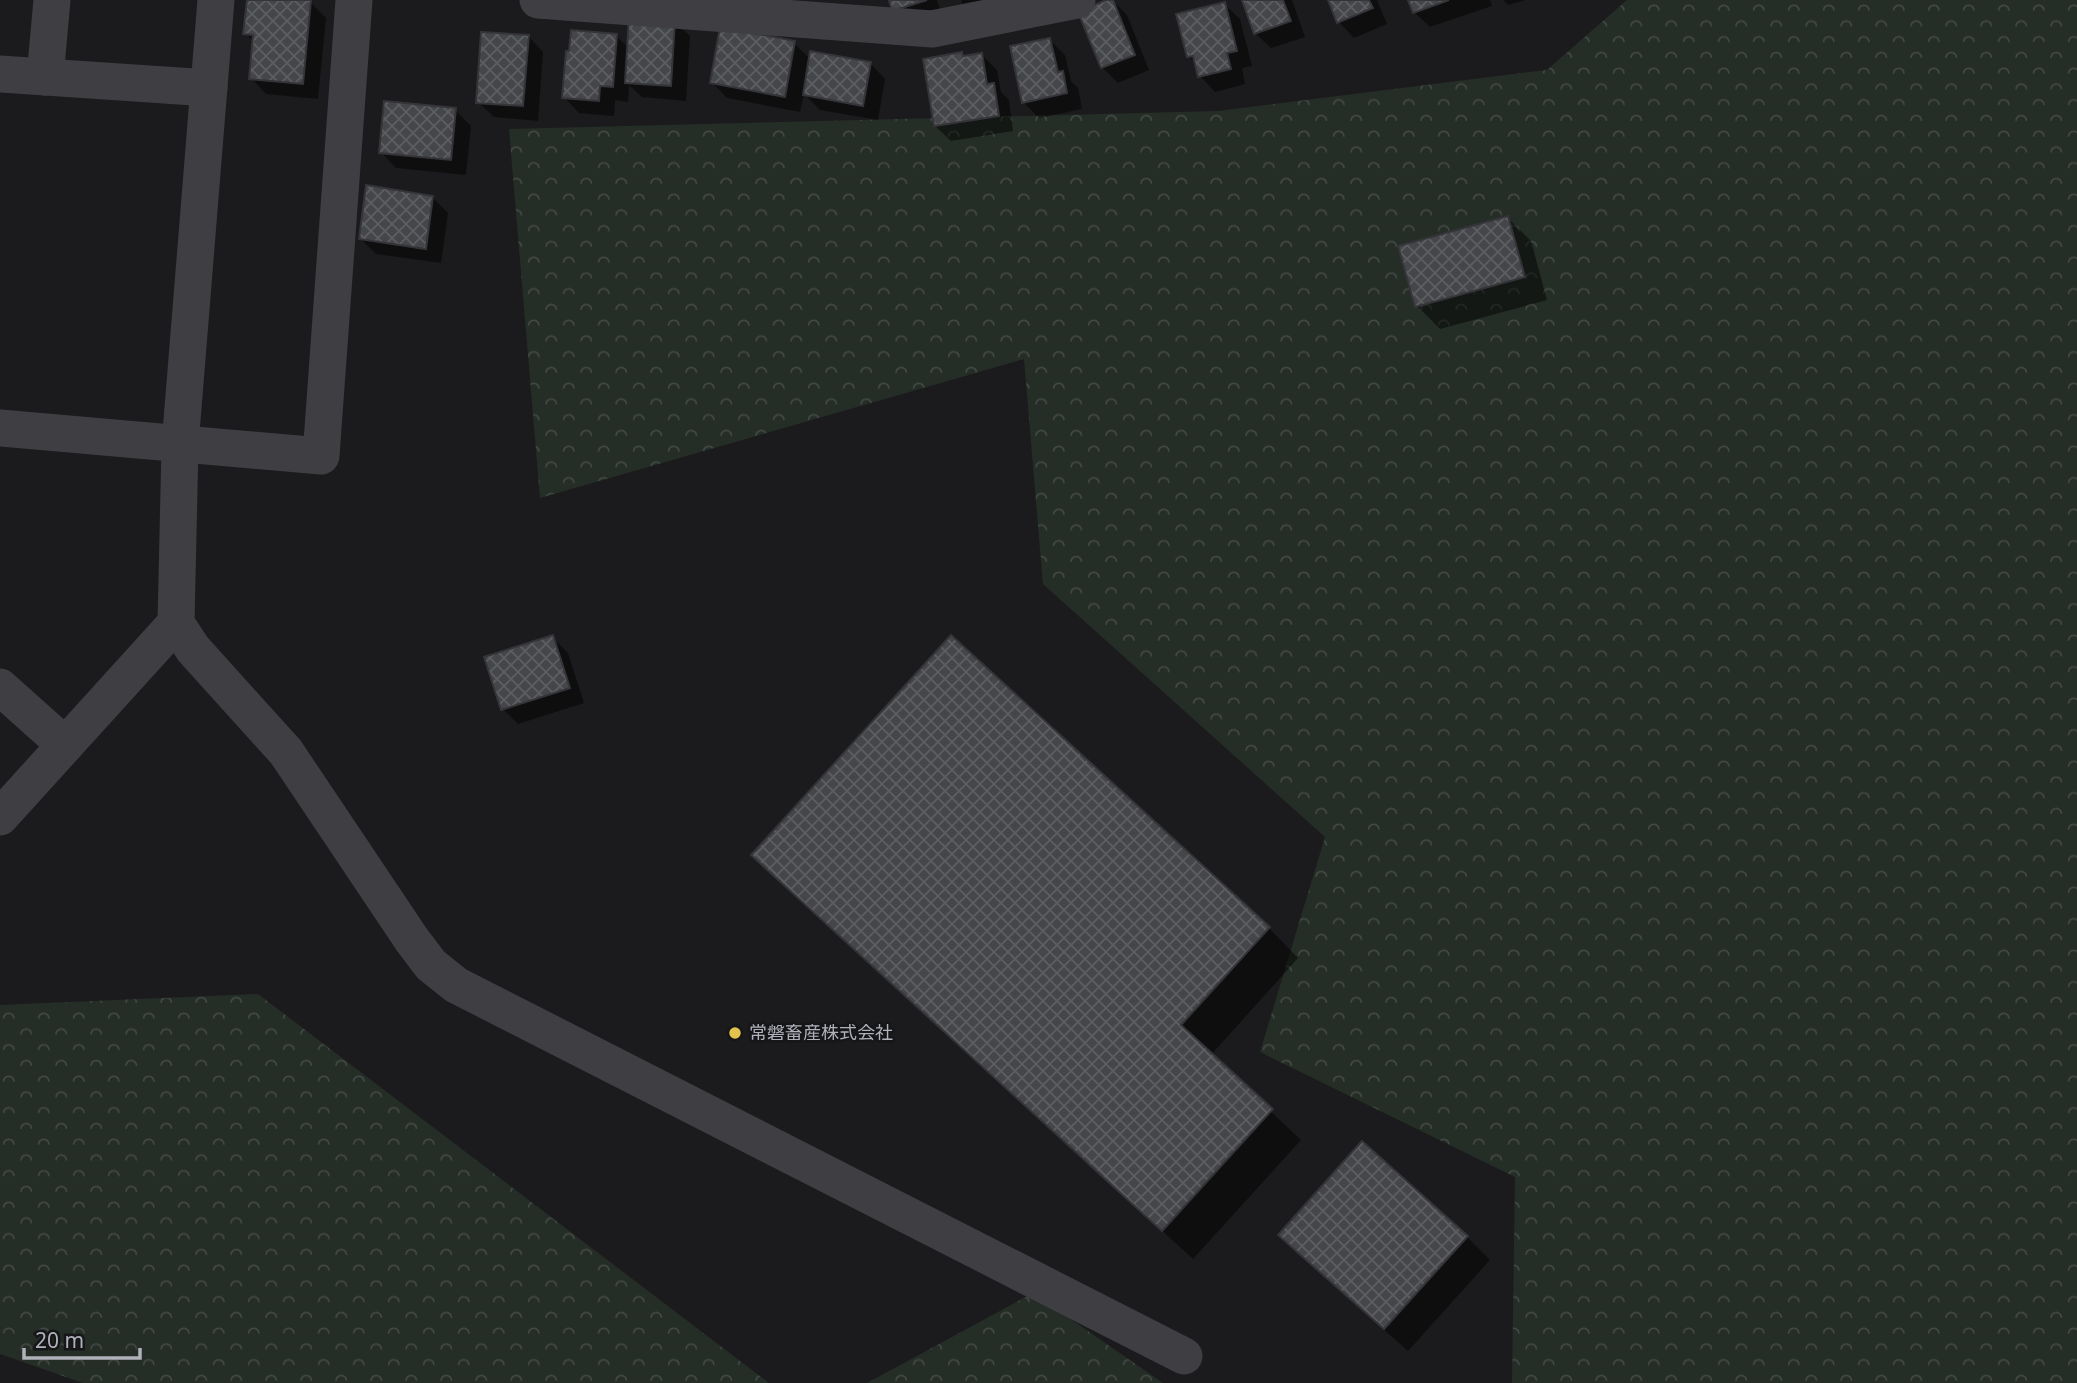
<svg xmlns="http://www.w3.org/2000/svg" width="2077" height="1383" font-family="'Noto Sans','Noto Sans JP',sans-serif">
  <style>
    .forest { fill: url(#forest-crowns) }
    .shadow { fill: #0007 }
    .building { fill: url(#building-cross-hatch); stroke: #353539; stroke-width: 2 }
    .lines { fill: none; stroke-linecap: round; stroke-linejoin: round }
    .minor { stroke: #3e3e43; stroke-width: 37 }
    .poi-dot { fill: #e2c34e; stroke: #161618; stroke-width: 2.5 }
    .labels { text-anchor: middle; stroke-width: 5; stroke-linejoin: round; paint-order: stroke }
    .poi-label { font-size: 18px; fill: #afb1bb; stroke: #161618; text-anchor: start }
  </style>
  <defs>
    <pattern id="forest-crowns" width="20" height="18" patternUnits="userSpaceOnUse" patternTransform="scale(1.75)"><rect width="20" height="18" fill="#252d27"/><path d="M2 6a3 3 0 1 1 6 0M12 15a3 3 0 1 1 6 0" fill="none" stroke="#424944"/></pattern>
    <pattern id="building-cross-hatch" width="8" height="8" patternUnits="userSpaceOnUse" patternTransform="scale(1.75)"><rect width="8" height="8" fill="#45464a"/><path d="M0 0l8 8M0 8l8-8" fill="none" stroke="#5d5e62"/></pattern>
  </defs>
  <rect width="100%" height="100%" fill="#1b1b1d"/>
  <g class="forest">
    <path d="M1627 0H2077V1383H1512L1515 1177 1260 1052 1325 837 1043 584 1024 359 540 498 509 129 1218 111 1547 70Z"/>
    <path d="M258 994 769 1383H83L0 1354V1005Z"/>
    <path d="M1033 1293 1163 1383H867Z"/>
  </g>
  <g class="shadow">
    <path d="M248 0 310 2 326 18 318 99 266 94 251 78 254 42 245 33Z"/>
    <path d="M890 0H937L942 16 909 26Z"/>
    <path d="M961 0H1008L963 7Z"/>
    <path d="M1112 0 1127 15 1149 70 1118 83 1102 67Z"/>
    <path d="M1244 0H1292L1305 37 1271 48 1255 33Z"/>
    <path d="M1330 0H1377L1387 24 1354 38 1339 22Z"/>
    <path d="M1410 0H1490L1492 6 1430 27 1414 12Z"/>
    <path d="M1503 0H1525L1508 5Z"/>
    <path d="M1224 4 1240 19 1252 66 1242 68 1245 84 1215 92 1200 76 1196 64 1189 56Z"/>
    <path d="M674 21 690 36 686 101 642 97 629 85 628 102 615 100 614 116 579 113 564 97 616 36 629 48Z"/>
    <path d="M528 36 543 52 538 121 494 117 478 102Z"/>
    <path d="M1050 40 1065 55 1071 81 1078 88 1082 109 1039 118 1023 102Z"/>
    <path d="M794 43 810 59 870 63 885 79 878 120 820 110 804 94 800 112 727 98 712 82Z"/>
    <path d="M982 55 997 70 1001 92 1009 100 1013 131 951 141 935 126 964 58Z"/>
    <path d="M455 110 471 126 466 175 396 168 381 152Z"/>
    <path d="M432 197 448 213 441 263 376 254 361 239Z"/>
    <path d="M1508 218 1531 241 1547 300 1440 329 1417 306Z"/>
    <path d="M552 637 568 653 584 703 518 724 503 709Z"/>
    <path d="M753 854 1269 928 1298 958 1211 1055 1301 1140 1193 1259 783 884Z"/>
    <path d="M1467 1237 1490 1260 1408 1351 1304 1258Z"/>
  </g>
  <g class="building">
    <path d="M247 0H311L303 84 249 79 253 35 243 34Z"/>
    <path d="M889 0H927L892 11Z"/>
    <path d="M1106 0H1113L1135 55 1101 68 1078 12Z"/>
    <path d="M1242 0H1283L1291 21 1254 34Z"/>
    <path d="M1328 0H1369L1373 8 1337 23Z"/>
    <path d="M1408 0H1449L1413 13Z"/>
    <path d="M1225 2 1237 51 1227 53 1231 69 1198 77 1193 56 1187 57 1176 14Z"/>
    <path d="M629 16 675 19 671 86 625 83Z"/>
    <path d="M720 27 795 41 785 97 710 83Z"/>
    <path d="M571 30 617 34 613 87 600 86 599 101 562 98 566 51H569Z"/>
    <path d="M481 32 529 35 523 106 476 103Z"/>
    <path d="M1050 38 1058 72 1063 71 1067 93 1022 103 1010 46Z"/>
    <path d="M810 51 871 62 863 106 803 95Z"/>
    <path d="M962 52 963 56 982 53 987 84 994 83 999 116 934 126 923 59Z"/>
    <path d="M384 101 456 108 451 160 379 153Z"/>
    <path d="M366 185 433 196 426 249 359 239Z"/>
    <path d="M1508 216 1525 277 1415 307 1398 246Z"/>
    <path d="M553 635 570 688 501 710 484 657Z"/>
    <path d="M951 635 1270 927 1181 1025 1273 1109 1162 1231 751 855Z"/>
    <path d="M1362 1141 1468 1236 1384 1329 1278 1235Z"/>
  </g>
  <g class="lines">
    <g class="minor">
      <path d="M216 0 180 445 176 623 193 649 286 752 412 940 431 965 456 985 1184 1356"/>
      <path d="M538 0 932 29 1077 0"/>
      <path d="M0 74 209 88"/>
      <path d="M45 77 52 0"/>
      <path d="M0 428 321 456 354 0"/>
      <path d="M0 687 65 745"/>
      <path d="M0 817 176 623"/>
    </g>
  </g>
  <circle class="poi-dot" cx="735" cy="1033" r="7"/>
  <g class="labels">
    <g class="poi-label">
      <text x="749" y="1039">常磐畜産株式会社</text>
    </g>
  </g>
  <path d="M24 1348v10h116v-10" fill="none" stroke="#afb1bb" stroke-width="3.5"/>
  <text x="35" y="1348" font-size="21" fill="#afb1bb" stroke="#161618" stroke-width="5" paint-order="stroke">20 m</text>
</svg>
